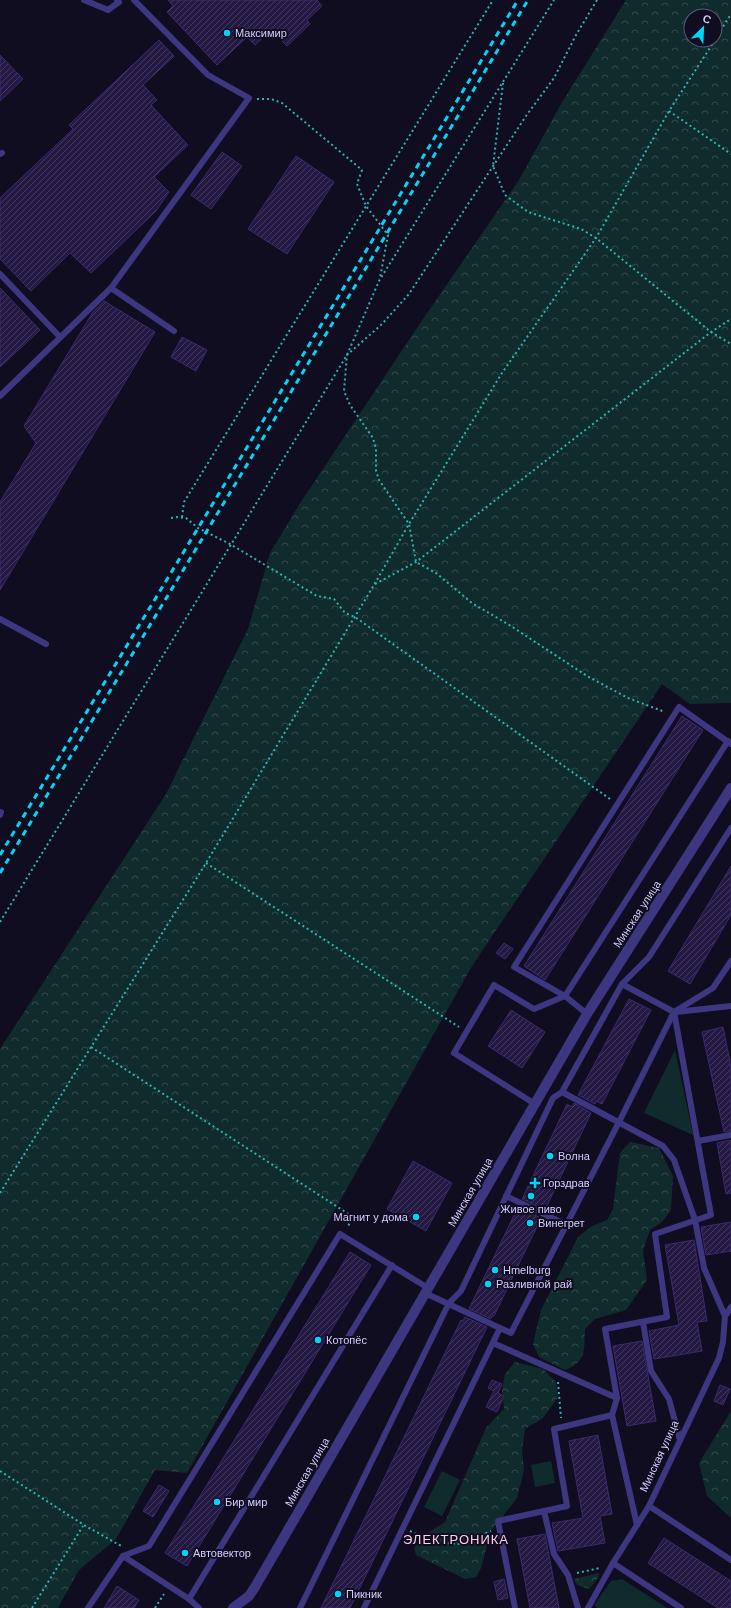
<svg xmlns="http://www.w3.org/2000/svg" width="731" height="1608" font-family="Helvetica,sans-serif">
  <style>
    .forest { fill: url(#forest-crowns); fill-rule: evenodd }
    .park { fill: #102b2b }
    .building { fill: url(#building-hatch); stroke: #3b2a6f }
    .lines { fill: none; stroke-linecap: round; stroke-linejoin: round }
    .path { stroke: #2cb4b1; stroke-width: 2; stroke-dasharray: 2 3; stroke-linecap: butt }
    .lane { stroke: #3d3781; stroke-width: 6 }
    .street { stroke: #3d3781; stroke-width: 10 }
    .rail { stroke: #00d5f8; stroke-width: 3; stroke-dasharray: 6 5; stroke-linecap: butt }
    .poi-dot { fill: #00d5f8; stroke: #110d21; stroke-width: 1.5 }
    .labels { text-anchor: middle; stroke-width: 4; stroke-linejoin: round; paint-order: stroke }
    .poi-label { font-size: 11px; fill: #d5cdff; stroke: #110d21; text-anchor: start }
    .street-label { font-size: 11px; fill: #d5cdff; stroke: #110d21 }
    .quarter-label { font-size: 13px; letter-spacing: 1px; fill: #ffcfeb; stroke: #110d21 }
  </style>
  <defs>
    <pattern id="forest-crowns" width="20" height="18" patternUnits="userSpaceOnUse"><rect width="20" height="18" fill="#102b2b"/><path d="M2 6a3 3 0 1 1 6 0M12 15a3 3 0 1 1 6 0" fill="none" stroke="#32494b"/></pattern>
    <pattern id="building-hatch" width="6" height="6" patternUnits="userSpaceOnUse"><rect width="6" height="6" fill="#231942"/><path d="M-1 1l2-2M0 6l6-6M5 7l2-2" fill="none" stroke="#42395e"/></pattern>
  </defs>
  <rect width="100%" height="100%" fill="#110d21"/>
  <g class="forest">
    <path d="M626 0H731V703L690 704 662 684 472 966 187 1473 155 1470 116 1539 79 1570 58 1608H0V1049L166 794 248 629 270 553 299 505 421 322 519 180 561 104ZM691 16H715V40H691Z"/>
    <path d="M630 1142 659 1148 673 1176 671 1210 662 1222 650 1230 643 1250 647 1280 626 1310 595 1319 585 1329C584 1349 587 1362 565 1370L539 1357 533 1344 541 1310 578 1237 592 1226 607 1220 613 1209 620 1153Z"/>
    <path d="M515 1362 543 1369 556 1382 558 1397 543 1418 525 1429 522 1450 524 1470 517 1498 491 1531 481 1568 476 1577 465 1579 416 1555 414 1548 426 1534 445 1522 486 1428 504 1409 502 1390 505 1374Z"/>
    <path d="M731 1411V1518L707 1496 699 1463Z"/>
    <path d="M599 1573 598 1578 589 1589 577 1585 574 1579Z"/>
  </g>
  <g class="park">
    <path d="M675 1050 693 1135 644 1113Z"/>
    <path d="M551 1461 555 1483 535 1487 531 1465Z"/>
    <path d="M442 1471 460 1480 442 1516 424 1507Z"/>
    <path d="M622 1579 667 1608H598L594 1605 611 1581Z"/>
  </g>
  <g class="building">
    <path d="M168 0H317L322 6 307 20 310 24 287 46 271 30 255 45 247 37 217 65 167 12 173 6Z"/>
    <path d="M159 40 174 56 143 85 157 100 151 105 188 145 154 177 169 192 156 211 91 273 70 253 31 291 0 259V198L73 129 69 125Z"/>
    <path d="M0 55 23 79 0 101Z"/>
    <path d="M222 152 242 166 211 209 191 195Z"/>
    <path d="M296 156 334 182 287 254 248 229Z"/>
    <path d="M0 288 40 330 0 367Z"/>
    <path d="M104 301 155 332 0 590V502L36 443 24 426 93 312Z"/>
    <path d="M182 337 207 350 196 371 171 357Z"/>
    <path d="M682 716 703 730 545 980 524 966Z"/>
    <path d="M731 866V915L690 984 668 971Z"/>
    <path d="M504 943 513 949 505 959 496 953Z"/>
    <path d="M629 999 651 1010 602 1104 596 1101 595 1104 578 1095Z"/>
    <path d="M511 1010 545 1032 522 1068 488 1046Z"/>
    <path d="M723 1027 731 1066V1131L724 1132 702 1032Z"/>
    <path d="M574 1103 591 1113 545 1210 522 1199 567 1104 572 1107Z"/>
    <path d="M731 1140V1193L726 1194 717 1143Z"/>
    <path d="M413 1161 452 1183 426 1231 387 1209Z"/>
    <path d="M518 1207 541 1218 494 1316H492L491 1319 469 1309Z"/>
    <path d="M731 1222V1251L706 1255 701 1227Z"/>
    <path d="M694 1240 707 1321 697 1322 702 1351 654 1359 649 1331 679 1325 665 1245Z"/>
    <path d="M350 1252 371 1265 187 1566 165 1553Z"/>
    <path d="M465 1317 487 1327 350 1608H321L461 1320 463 1321Z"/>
    <path d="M642 1341 656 1421 627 1426 613 1346Z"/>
    <path d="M492 1380 502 1384 498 1393 504 1396 497 1412 486 1407 494 1391 488 1388Z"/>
    <path d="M720 1385 730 1389 723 1405 714 1401Z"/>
    <path d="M598 1435 612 1514 600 1516 605 1543 558 1551 552 1523 583 1518 569 1441Z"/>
    <path d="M159 1485 169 1491 153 1517 143 1511Z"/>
    <path d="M545 1534 559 1608H530L517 1539Z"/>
    <path d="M664 1538 731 1581V1608H718L648 1563Z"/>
    <path d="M504 1579 508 1598 498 1600 494 1582Z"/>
    <path d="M117 1586 139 1600 134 1608H104Z"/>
  </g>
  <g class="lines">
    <g class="path">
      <path d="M597 0 576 35 554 78 526 116 409 294 381 325 347 355 344 391 350 405 373 438 376 449V471L379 480 409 524 416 562 436 573 472 603 511 626 587 676 628 698 665 712"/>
      <path d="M715 39 731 14"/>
      <path d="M503 83 493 166 505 195 528 212 581 229 596 238 711 332 731 344"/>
      <path d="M257 99H271L282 103 362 170 357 184 366 206 388 235 380 278"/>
      <path d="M669 111 731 154"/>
      <path d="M182 517 184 502 493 0"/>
      <path d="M171 518 177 517 186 518 198 528 230 544 317 596 334 599 345 613 355 617 610 799"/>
      <path d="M375 584 416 562 711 332 731 319"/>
      <path d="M206 863 459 1027"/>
      <path d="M0 922 347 355 379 281 554 0"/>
      <path d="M91 1047 353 1217 347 1228"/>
      <path d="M0 1193 206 863 374 585 409 524 502 373 596 238 669 111 715 40"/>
      <path d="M558 1382 561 1418"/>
      <path d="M0 1471 84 1525 123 1547"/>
      <path d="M410 1531 420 1536 436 1541 445 1543 461 1544 491 1531"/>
      <path d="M577 1573 600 1568"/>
      <path d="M32 1608 83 1526"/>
      <path d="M155 1608 164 1594"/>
    </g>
    <g class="lane">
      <path d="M84 0 108 10 119 2 117 0"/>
      <path d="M0 154 2 153"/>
      <path d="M0 274 60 337"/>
      <path d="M111 288 174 331"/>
      <path d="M0 396 111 288 249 98 208 75 134 0"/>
      <path d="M0 619 46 644"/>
      <path d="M0 815 1 812"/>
      <path d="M622 984 674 1012 711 1215 655 1234 667 1317 605 1329 617 1398 612 1415 637 1525"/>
      <path d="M676 1012 731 1006"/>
      <path d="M587 1014 565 996 514 967 679 707 731 744"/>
      <path d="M562 1092 663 1146 674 1160 695 1220 704 1268 725 1316"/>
      <path d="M535 1104 454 1053 494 985 534 1009 565 996 728 741"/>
      <path d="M698 1141 731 1135"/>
      <path d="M506 1196 567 1225"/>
      <path d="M425 1293 500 1328"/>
      <path d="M643 1322 651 1371 669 1399 680 1440"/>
      <path d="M493 1343 617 1398"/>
      <path d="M649 1506 731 1560"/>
      <path d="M544 1511 554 1554 568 1575 578 1608"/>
      <path d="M123 1556 189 1599 199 1608"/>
      <path d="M613 1563 681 1608"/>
      <path d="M189 1599 392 1265"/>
      <path d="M88 1608 123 1556 149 1546 340 1234 428 1288"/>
      <path d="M300 1608 449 1303 461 1291 553 1098 562 1092 622 984 649 957 731 828"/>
      <path d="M364 1608 500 1328 511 1333 619 1122 674 1012 713 988 731 961"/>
      <path d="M515 1608 498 1521 567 1506 554 1429 612 1415"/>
      <path d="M588 1608 613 1563 649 1506 719 1358 723 1342 725 1316 731 1307"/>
    </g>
    <path class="street" d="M233 1608 249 1596 255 1587 587 1014 731 788"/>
    <g class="rail">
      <path d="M0 855 518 0"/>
      <path d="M0 873 528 0"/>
    </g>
  </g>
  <g class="poi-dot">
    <circle cx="227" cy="33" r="4"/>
    <circle cx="550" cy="1156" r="4"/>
    <path d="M533 1177h4v4h4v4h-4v4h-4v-4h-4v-4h4z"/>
    <circle cx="531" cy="1196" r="4"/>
    <circle cx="416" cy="1217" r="4"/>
    <circle cx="530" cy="1223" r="4"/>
    <circle cx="495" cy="1270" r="4"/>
    <circle cx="488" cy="1284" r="4"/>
    <circle cx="318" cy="1340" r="4"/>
    <circle cx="217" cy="1502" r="4"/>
    <circle cx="185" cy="1553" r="4"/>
    <circle cx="338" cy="1594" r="4"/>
  </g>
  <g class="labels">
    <g class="poi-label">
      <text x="235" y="37">Максимир</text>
      <text x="558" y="1160">Волна</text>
      <text x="543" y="1187">Горздрав</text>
      <text x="531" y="1213" text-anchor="middle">Живое пиво</text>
      <text x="408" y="1221" text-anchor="end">Магнит у дома</text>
      <text x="538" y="1227">Винегрет</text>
      <text x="503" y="1274">Hmelburg</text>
      <text x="496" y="1288">Разливной рай</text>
      <text x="326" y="1344">Котопёс</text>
      <text x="225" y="1506">Бир мир</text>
      <text x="193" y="1557">Автовектор</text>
      <text x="346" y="1598">Пикник</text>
    </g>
    <g class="street-label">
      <text transform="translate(637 914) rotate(-57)" y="4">Минская улица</text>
      <text transform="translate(470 1192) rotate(-60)" y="4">Минская улица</text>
      <text transform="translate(659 1456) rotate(-65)" y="4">Минская улица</text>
      <text transform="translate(307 1472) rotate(-60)" y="4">Минская улица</text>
    </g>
    <g class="quarter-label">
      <text x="456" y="1544">ЭЛЕКТРОНИКА</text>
    </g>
  </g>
  <g transform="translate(703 28) rotate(24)"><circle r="19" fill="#110d21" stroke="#5f5a7a"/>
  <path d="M0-3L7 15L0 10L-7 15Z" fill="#00d5f8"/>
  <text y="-6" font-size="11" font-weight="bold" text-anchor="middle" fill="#d5cdff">С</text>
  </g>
</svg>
